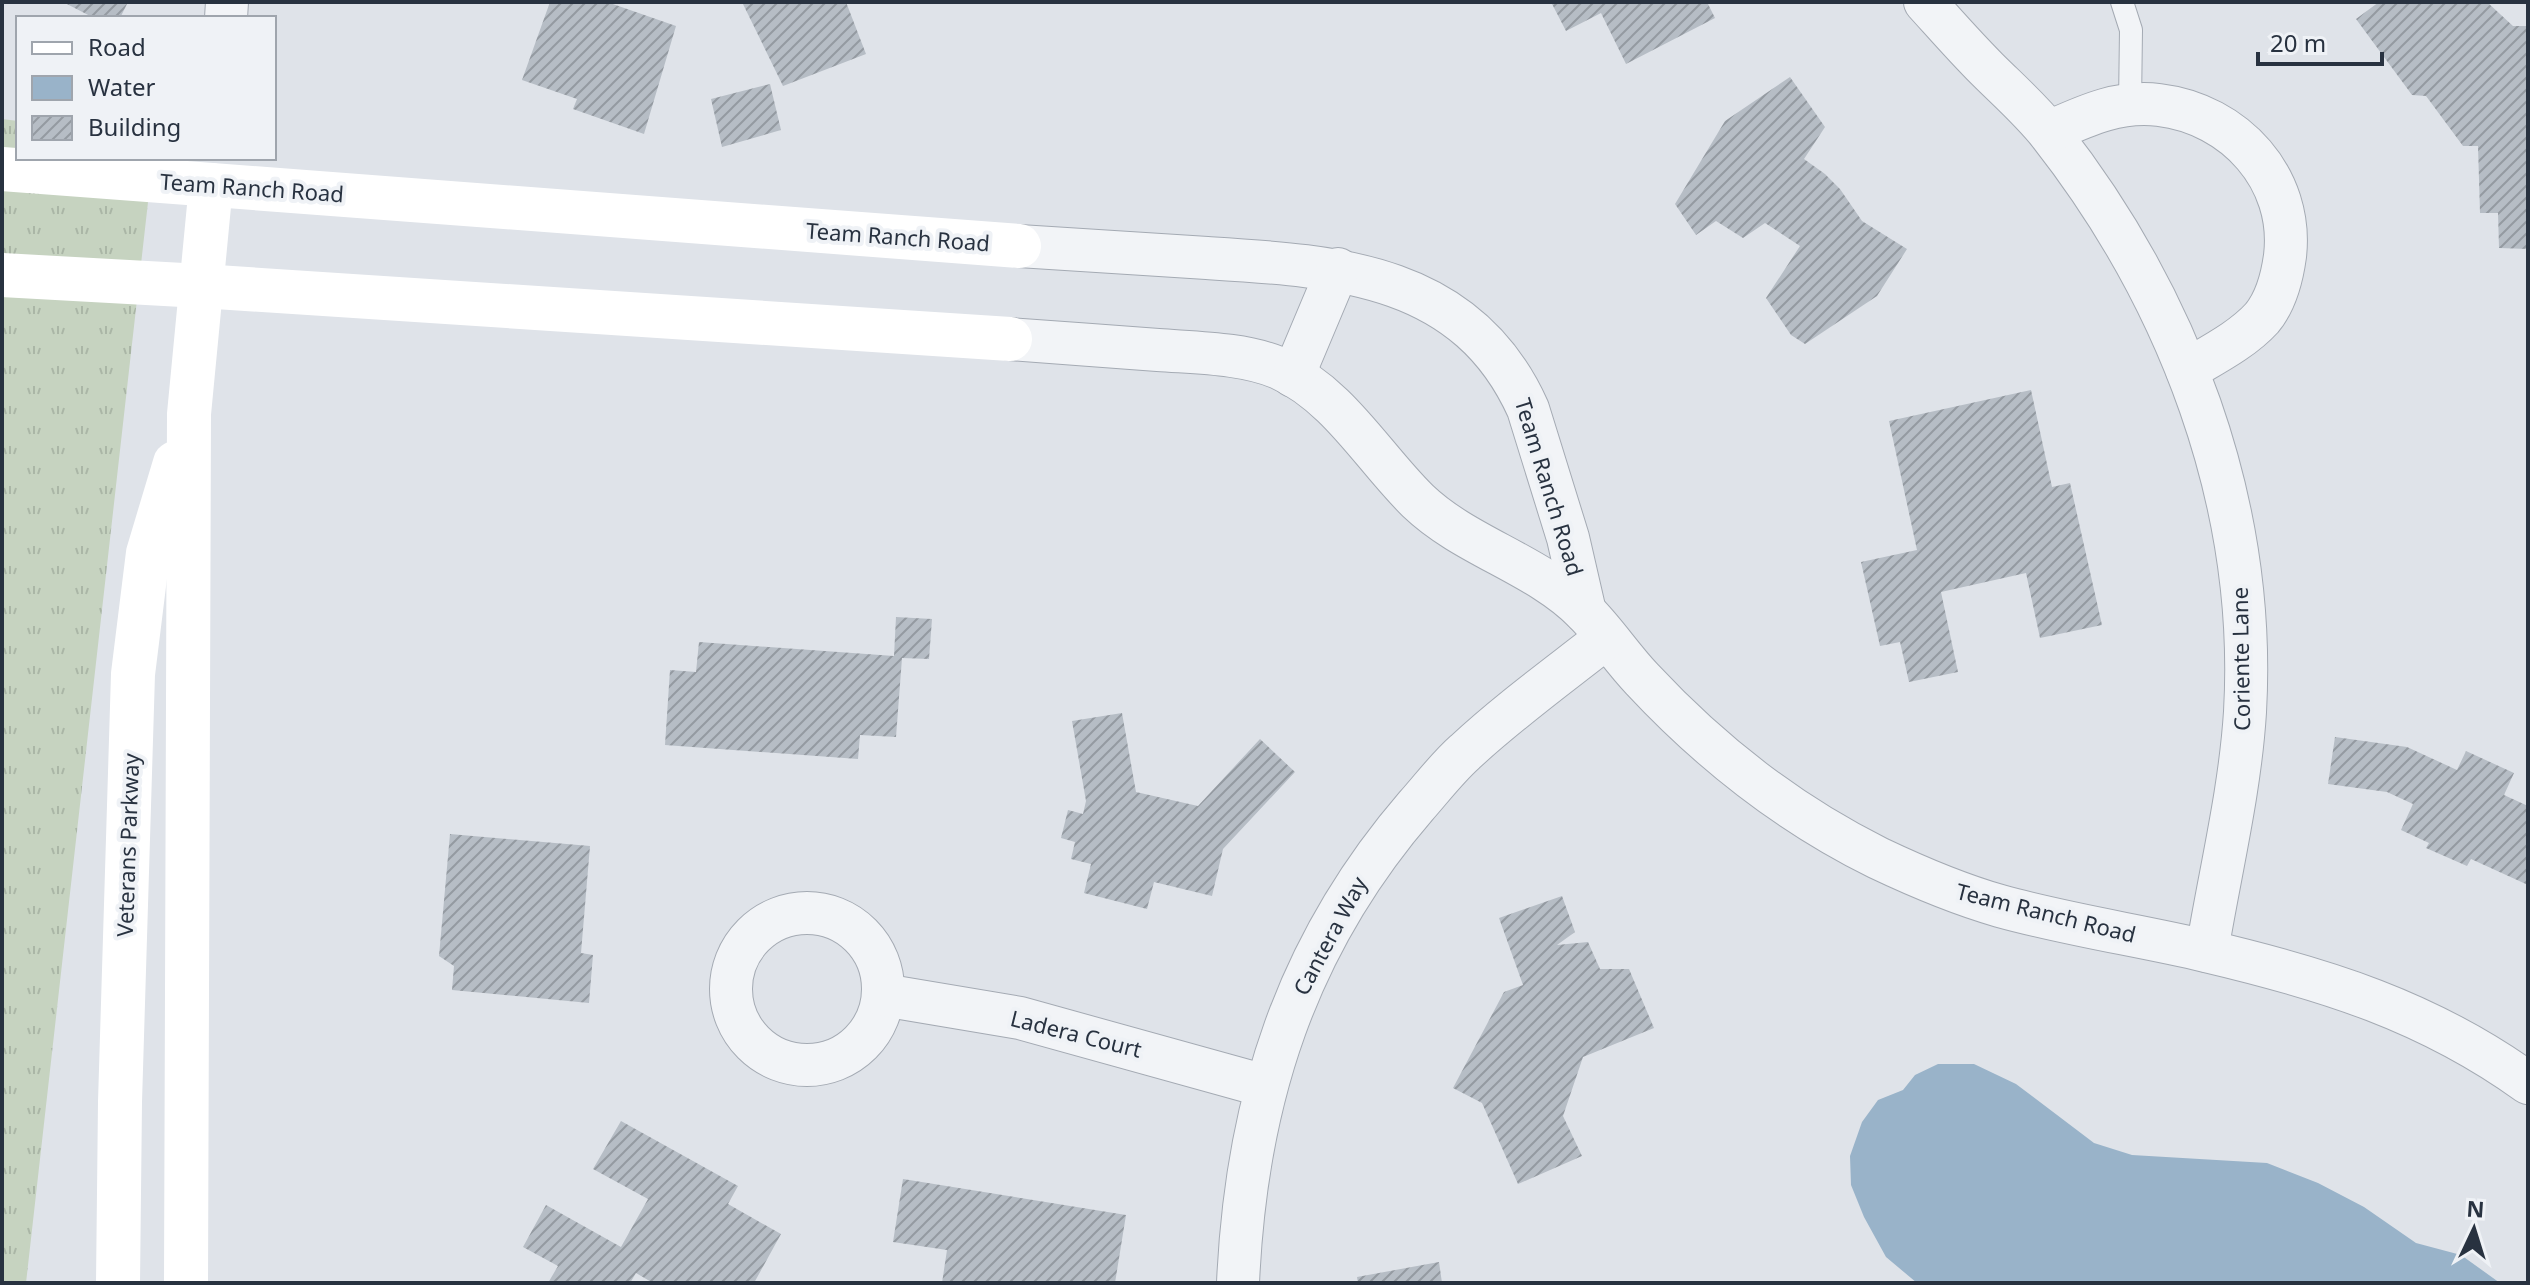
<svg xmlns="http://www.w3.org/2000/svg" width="2530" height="1285" font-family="'Noto Sans',sans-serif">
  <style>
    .grass { fill: url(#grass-tufts) }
    .water { fill: #99b3c9 }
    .building { fill: url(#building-hatch) }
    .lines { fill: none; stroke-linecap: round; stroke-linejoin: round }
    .lane-casing { stroke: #a4aab3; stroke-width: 24 }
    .street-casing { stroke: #a4aab3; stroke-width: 44 }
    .lane { stroke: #f2f4f7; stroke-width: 22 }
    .street { stroke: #f2f4f7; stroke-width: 42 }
    .secondary { stroke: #fff; stroke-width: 44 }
    .labels { text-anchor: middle; stroke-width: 8; stroke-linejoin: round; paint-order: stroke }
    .street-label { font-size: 22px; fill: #283240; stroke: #eff2f6 }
  </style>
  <defs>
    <pattern id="grass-tufts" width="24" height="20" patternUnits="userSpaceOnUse" patternTransform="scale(2)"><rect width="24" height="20" fill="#c6d3c0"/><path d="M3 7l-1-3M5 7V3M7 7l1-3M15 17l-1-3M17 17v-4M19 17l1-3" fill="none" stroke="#aab6a6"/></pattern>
    <pattern id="building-hatch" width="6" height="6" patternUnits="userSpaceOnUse" patternTransform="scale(2)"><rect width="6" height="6" fill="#b6bdc5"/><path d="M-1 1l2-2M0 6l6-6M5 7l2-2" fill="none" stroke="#949aa1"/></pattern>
  </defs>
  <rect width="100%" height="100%" fill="#dfe3e9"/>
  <path class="grass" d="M2 119 18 121V158H153L26 1283H2Z"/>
  <path class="water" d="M1938 1064H1974L2016 1084 2094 1143 2132 1155 2267 1163 2318 1183 2364 1207 2416 1243 2461 1255 2500 1283H1917L1886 1257 1864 1217 1851 1185 1850 1156 1862 1122 1878 1100 1903 1090 1915 1075Z"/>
  <g class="building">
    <path d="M63 2H128L120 18H94Z"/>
    <path d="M550 2H607L676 26 644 134 573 109 577 99 522 80Z"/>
    <path d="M742 2H846L866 54 783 86Z"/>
    <path d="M1551 2H1707L1715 18 1626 64 1601 13 1566 31Z"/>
    <path d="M2379 2H2487L2513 26H2528V249L2499 248 2498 213H2480L2478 146H2463L2426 96 2412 95 2356 19Z"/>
    <path d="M1790 77 1825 127 1804 159 1825 174 1840 189 1862 221 1907 249 1877 296 1805 344 1791 335 1766 298 1800 246 1765 223 1743 238 1716 221 1696 235 1675 204 1725 121Z"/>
    <path d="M770 84 781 130 722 147 711 99Z"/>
    <path d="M2031 390 2052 487 2070 483 2102 625 2040 638 2026 573 1941 592 1958 672 1909 682 1900 642 1880 646 1861 562 1917 550 1889 421Z"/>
    <path d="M896 617 932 619 929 659 902 658 896 737 860 735 858 759 665 745 670 670 696 672 699 642 894 656Z"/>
    <path d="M1122 713 1136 792 1198 806 1260 739 1295 772 1223 849 1212 896 1154 882 1147 909 1084 893 1091 864 1071 859 1075 842 1061 838 1068 810 1083 814 1086 801 1072 721Z"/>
    <path d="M2335 737 2407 747 2457 770 2466 751 2514 773 2504 795 2528 806V885L2471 859 2467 866 2426 848 2429 843 2401 830 2413 804 2387 792 2328 784Z"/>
    <path d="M450 834 590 846 581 953 593 955 589 1003 452 990 454 966 439 956Z"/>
    <path d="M1562 896 1575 932 1557 945 1588 942 1600 969H1629L1654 1028 1583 1057 1563 1116 1582 1156 1518 1184 1482 1103 1453 1088 1504 992 1523 985 1499 918Z"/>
    <path d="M621 1121 738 1186 728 1204 781 1234 754 1283H653L636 1273 630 1283H548L558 1266 523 1247 546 1205 621 1247 648 1199 593 1169Z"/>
    <path d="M903 1179 1126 1215 1115 1283H942L947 1250 893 1242Z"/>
    <path d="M1439 1262 1442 1283H1358L1357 1277Z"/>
  </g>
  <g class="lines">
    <g class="lane-casing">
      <path id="lane" d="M2122 2 2131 30 2130 104"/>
    </g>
    <g class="street-casing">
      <g id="street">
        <path d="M1925 2C1945 24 1965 47 1987 69 2008 90 2031 110 2050 134 2178 297 2257 502 2245 712 2240 792 2220 872 2207 951"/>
        <path d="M226 18 227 2"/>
        <path d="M2049 132C2085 116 2118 100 2159 105 2235 114 2294 179 2285 256 2282 278 2276 301 2262 318 2242 340 2212 355 2187 370"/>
        <path d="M1019 246C1081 250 1144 254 1207 258 1337 266 1467 273 1528 409L1568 538 1585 612"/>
        <path d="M1010 339C1059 343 1109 346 1158 350 1198 353 1243 353 1279 368 1339 395 1373 457 1418 501 1466 547 1538 564 1585 612 1606 633 1622 658 1642 679 1710 752 1789 814 1878 858 1918 877 1958 894 2000 906 2068 925 2138 935 2206 951 2325 979 2428 1011 2528 1083"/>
        <path d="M1293 376 1338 269"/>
        <circle cx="807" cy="989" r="76"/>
        <path d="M883 995 1020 1018 1265 1086"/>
        <path d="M1238 1283C1246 1101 1296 945 1416 806 1432 788 1447 768 1465 752 1509 711 1559 675 1606 638"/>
      </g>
    </g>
    <use href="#lane" class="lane"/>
    <use href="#street" class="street"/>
    <g class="secondary">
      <path d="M2 169 1019 246"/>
      <path d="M2 275 201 286 1010 339"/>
      <path d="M118 1283 120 1102 133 674 148 553 175 463"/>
      <path d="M186 1283 189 414 211 185"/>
    </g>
  </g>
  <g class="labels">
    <g class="street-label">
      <text transform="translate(252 188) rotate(4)" y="8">Team Ranch Road</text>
      <text transform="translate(898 237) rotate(4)" y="8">Team Ranch Road</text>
      <text transform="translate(1549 487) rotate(73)" y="8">Team Ranch Road</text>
      <text transform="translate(2241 659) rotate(-91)" y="8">Coriente Lane</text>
      <text transform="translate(128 845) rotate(-88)" y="8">Veterans Parkway</text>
      <text transform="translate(2046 913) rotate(14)" y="8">Team Ranch Road</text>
      <text transform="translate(1330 936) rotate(-62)" y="8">Cantera Way</text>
      <text transform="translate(1076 1034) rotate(14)" y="8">Ladera Court</text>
    </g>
  </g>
  <rect width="2530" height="1285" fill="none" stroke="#283240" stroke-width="8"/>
  <rect x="16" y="16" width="260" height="144" fill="#eff2f6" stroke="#9fa5ad" stroke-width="2"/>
  <rect x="32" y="42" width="40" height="12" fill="#ffffff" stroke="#9fa5ad" stroke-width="2"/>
  <text x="88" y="56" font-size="24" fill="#283240">Road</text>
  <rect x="32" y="76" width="40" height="24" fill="#99b3c9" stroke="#9fa5ad" stroke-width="2"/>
  <text x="88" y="96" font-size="24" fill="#283240">Water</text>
  <rect x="32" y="116" width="40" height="24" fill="url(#building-hatch)" stroke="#9fa5ad" stroke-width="2"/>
  <text x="88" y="136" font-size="24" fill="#283240">Building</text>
  <g transform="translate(2474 1229) rotate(4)" stroke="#eff2f6" stroke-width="6" paint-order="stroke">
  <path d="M0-6L14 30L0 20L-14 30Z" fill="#283240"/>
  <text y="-12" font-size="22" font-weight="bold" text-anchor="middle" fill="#283240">N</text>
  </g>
  <path d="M2258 52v12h124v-12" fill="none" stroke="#283240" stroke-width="4"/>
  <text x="2270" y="52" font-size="24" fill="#283240" stroke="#eff2f6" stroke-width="6" paint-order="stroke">20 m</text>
</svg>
